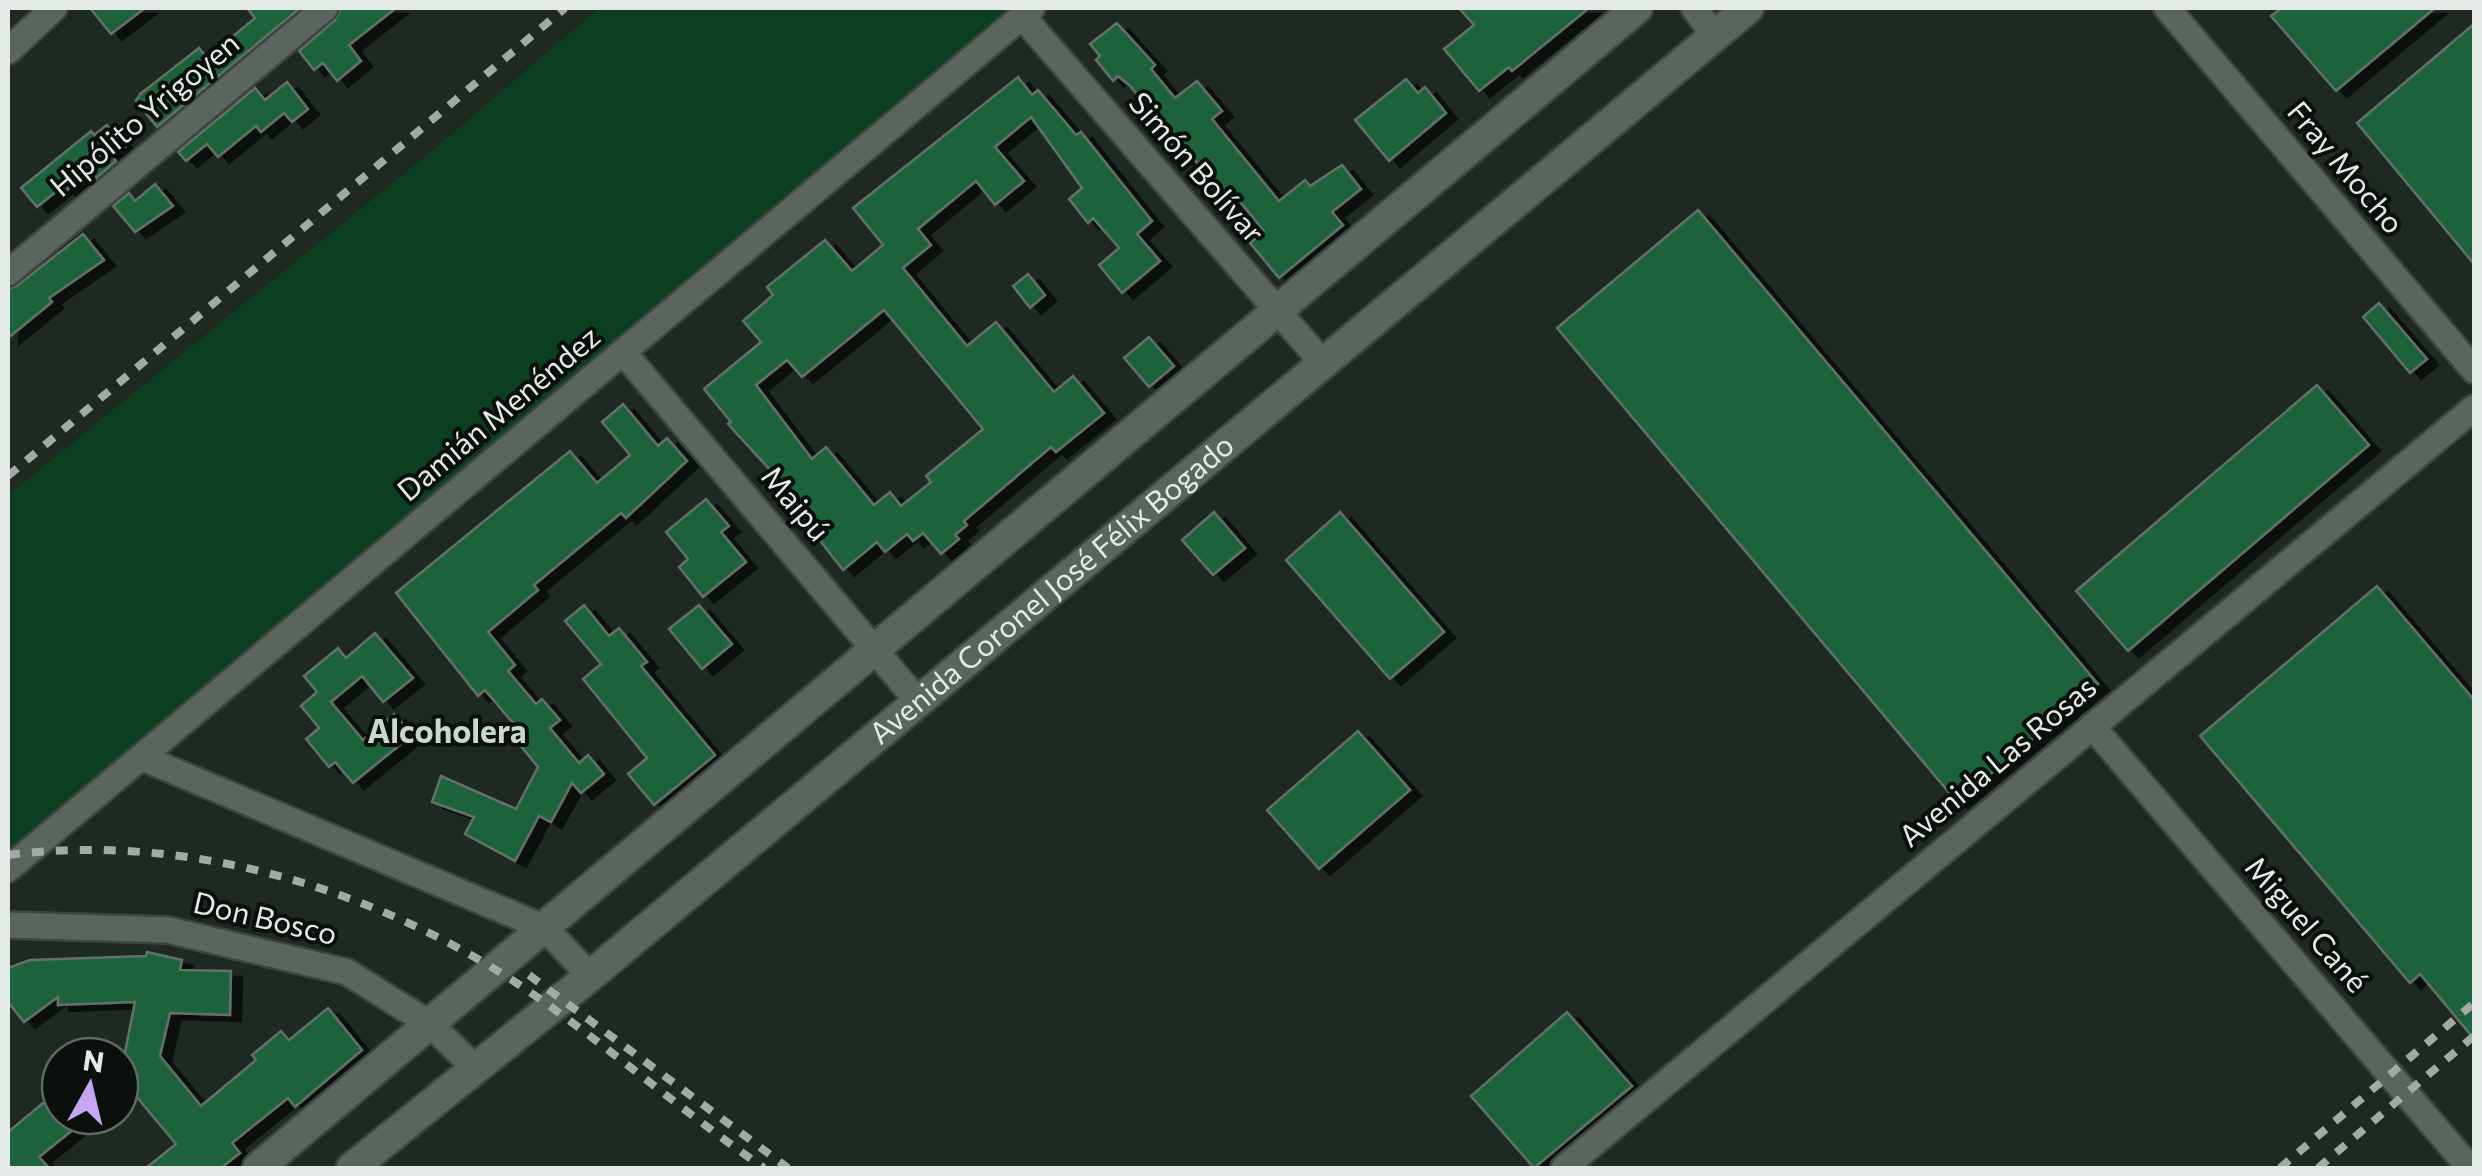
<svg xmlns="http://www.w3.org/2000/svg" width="2482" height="1176" font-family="Commissioner,sans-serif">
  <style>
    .green { fill: #0c3e21 }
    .building { fill: #1f643b; stroke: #647067; stroke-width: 2.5; fill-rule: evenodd; filter: url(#shadow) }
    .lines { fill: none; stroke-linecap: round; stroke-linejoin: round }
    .minor-casing { stroke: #3d4540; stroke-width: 30 }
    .secondary-casing { stroke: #3d4540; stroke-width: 35 }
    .minor { stroke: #5a665d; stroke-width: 25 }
    .secondary { stroke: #5a665d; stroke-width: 30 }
    .rail { stroke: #a1aaa4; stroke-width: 8; stroke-dasharray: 12 12; stroke-linecap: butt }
    .labels { text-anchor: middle; stroke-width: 8; stroke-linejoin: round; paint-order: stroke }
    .street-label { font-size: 30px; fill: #e4ebe6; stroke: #0b100d }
    .neighbourhood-label { font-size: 32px; font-weight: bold; fill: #c9d7cd; stroke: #0b100d }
  </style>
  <defs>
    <filter id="shadow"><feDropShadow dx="11" dy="6" stdDeviation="0" flood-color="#0009"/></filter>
  </defs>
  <rect width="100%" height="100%" fill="#1e2921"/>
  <path class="green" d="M599 8H1017L8 857V495L427 155Z"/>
  <g class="building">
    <path d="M90 8H145L111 34Z"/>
    <path d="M247 8H300L157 127 136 101 140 94 199 48 207 58 255 18Z"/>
    <path d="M341 8H396L349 45 361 61 337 81 323 63 314 70 299 51 335 20Z"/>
    <path d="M1459 8H1589L1512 71 1509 67 1479 91 1444 49 1474 25Z"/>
    <path d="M2282 8H2435L2336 91 2271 16Z"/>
    <path d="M1117 23 1155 65 1151 69 1175 98 1197 81 1222 111 1212 119 1279 201 1305 180 1310 186 1342 165 1361 189 1332 212 1343 225 1279 278 1250 243 1264 231 1236 197 1229 202 1193 158 1186 163 1150 119 1154 116 1130 86 1118 76 1113 81 1096 60 1100 56 1090 44Z"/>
    <path d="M2474 24V264L2357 123Z"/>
    <path d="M1018 77 1032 95 1038 90 1076 135 1081 132 1152 221 1137 234 1160 261 1122 293 1099 265 1119 248 1093 218 1088 223 1069 199 1082 188 1031 117 995 147 1024 181 995 205 976 181 918 229 931 245 903 268 967 346 996 322 1054 392 1073 376 1104 413 1056 452 1051 447 964 521 967 525 955 535 959 539 941 554 923 533 913 541 907 534 885 552 877 542 843 570 778 487 782 483 728 424 731 422 704 389 761 342 743 321 773 295 767 287 825 240 852 271 883 245 853 208ZM884 310 983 429 926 476 931 482 901 506 890 492 874 505 826 447 812 459 756 385 787 360 802 377Z"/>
    <path d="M1406 79 1418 93 1425 87 1446 113 1389 161 1355 120Z"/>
    <path d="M287 82 308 109 292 122 284 113 261 132 256 126 218 157 207 144 186 161 178 152 255 88 265 100Z"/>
    <path d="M107 125 125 147 113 157 116 161 94 180 88 172 66 191 62 187 37 207 21 188 91 131 94 135Z"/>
    <path d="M155 184 173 206 135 232 113 206 129 193 135 201Z"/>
    <path d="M1698 210 2098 684 1957 802 1557 328Z"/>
    <path d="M83 234 104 260 49 298 52 302 8 338V289L18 285Z"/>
    <path d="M1028 274 1045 295 1030 308 1013 286Z"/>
    <path d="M2379 303 2427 359 2410 373 2363 317Z"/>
    <path d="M1149 337 1174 366 1149 387 1124 358Z"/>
    <path d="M2317 385 2369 445 2128 651 2076 591Z"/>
    <path d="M623 404 658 446 667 438 687 461 626 518 621 513 534 585 538 590 488 632 515 665 508 671 536 704 542 699 560 720 550 728 579 763 588 755 604 774 581 793 572 783 551 822 539 816 515 861 465 834 474 817 432 802 441 776 516 809 538 767 506 728 513 723 485 690 478 696 396 593 570 451 597 483 630 455 602 422Z"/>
    <path d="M706 499 729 526 721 532 746 562 703 597 679 567 688 559 666 532Z"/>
    <path d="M1214 512 1245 548 1213 575 1182 540Z"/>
    <path d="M1340 512 1444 632 1390 679 1286 560Z"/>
    <path d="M2377 586 2474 700V1039L2420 974 2410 983 2200 736Z"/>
    <path d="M584 605 609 636 619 628 647 662 641 666 715 755 654 805 628 774 647 758 583 679 601 664 565 621Z"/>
    <path d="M699 605 732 644 702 669 669 629Z"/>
    <path d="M375 633 413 678 383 702 362 676 331 702 363 740 394 714 412 735 353 783 335 762 329 767 306 739 319 728 301 706 317 692 304 676 338 648 346 658Z"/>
    <path d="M1358 731 1410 790 1319 869 1267 810Z"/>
    <path d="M147 952 182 960 180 970 231 971 230 1015 170 1013 160 1056 201 1106 256 1060 252 1055 281 1031 289 1040 328 1008 362 1050 295 1107 288 1098 232 1143 240 1153 221 1168H146L176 1144 120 1077 135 1002 58 1005V997L24 1022 8 1002V968L30 960 146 956Z"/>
    <path d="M1567 1012 1632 1086 1534 1168 1471 1096Z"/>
    <path d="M60 1089V1116H90L39 1157 49 1168H8V1132Z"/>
  </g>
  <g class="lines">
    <g class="minor-casing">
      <g id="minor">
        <path d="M1694 8 1714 35"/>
        <path d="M2167 8 2474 370"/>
        <path d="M1022 16 1322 362"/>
        <path d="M8 51 54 8"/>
        <path d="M8 273 325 8"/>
        <path d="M623 352 916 699"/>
        <path d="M2092 726 2470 1168"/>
        <path d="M143 758 545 928 590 976"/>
        <path d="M8 869 1032 8"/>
        <path d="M8 925 168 930 347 972 430 1024 474 1067"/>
        <path d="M1564 1168 2474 408"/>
      </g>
    </g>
    <g class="secondary-casing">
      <g id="secondary">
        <path d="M258 1168 1637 8"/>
        <path id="s1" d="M352 1168 590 976 1748 8"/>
      </g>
    </g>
    <use href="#minor" class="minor"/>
    <use href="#secondary" class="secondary"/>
    <g class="rail">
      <path d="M8 476 565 8"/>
      <path d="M8 855C187 832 379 889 527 990 608 1046 683 1112 764 1168"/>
      <path d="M529 975 788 1168"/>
      <path d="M2280 1168 2474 1003"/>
      <path d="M2318 1168 2474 1036"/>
    </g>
  </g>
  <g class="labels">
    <g class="street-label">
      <text transform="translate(145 115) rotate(-40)" y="10">Hipólito Yrigoyen</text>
      <text transform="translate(1196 168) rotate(49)" y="10">Simón Bolívar</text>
      <text transform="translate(2345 168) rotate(50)" y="10">Fray Mocho</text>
      <text transform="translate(499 414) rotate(-40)" y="10">Damián Menéndez</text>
      <text transform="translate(795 504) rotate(50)" y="10">Maipú</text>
      <text dy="10" stroke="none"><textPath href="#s1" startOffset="908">Avenida Coronel José Félix Bogado</textPath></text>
      <text transform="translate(1998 762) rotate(-40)" y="10">Avenida Las Rosas</text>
      <text transform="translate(265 919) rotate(13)" y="10">Don Bosco</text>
      <text transform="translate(2306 925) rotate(49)" y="10">Miguel Cané</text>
    </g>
    <g class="neighbourhood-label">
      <text x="447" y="743">Alcoholera</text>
    </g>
  </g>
  <rect width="2482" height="1176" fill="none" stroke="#e4ebe6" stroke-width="20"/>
  <g transform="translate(90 1086) rotate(8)"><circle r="48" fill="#0b100d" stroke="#626864" stroke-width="2.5"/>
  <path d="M0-8L18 38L0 25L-18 38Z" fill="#c6a6f0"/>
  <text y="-15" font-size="28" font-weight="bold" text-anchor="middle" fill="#e4ebe6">N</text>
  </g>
</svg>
